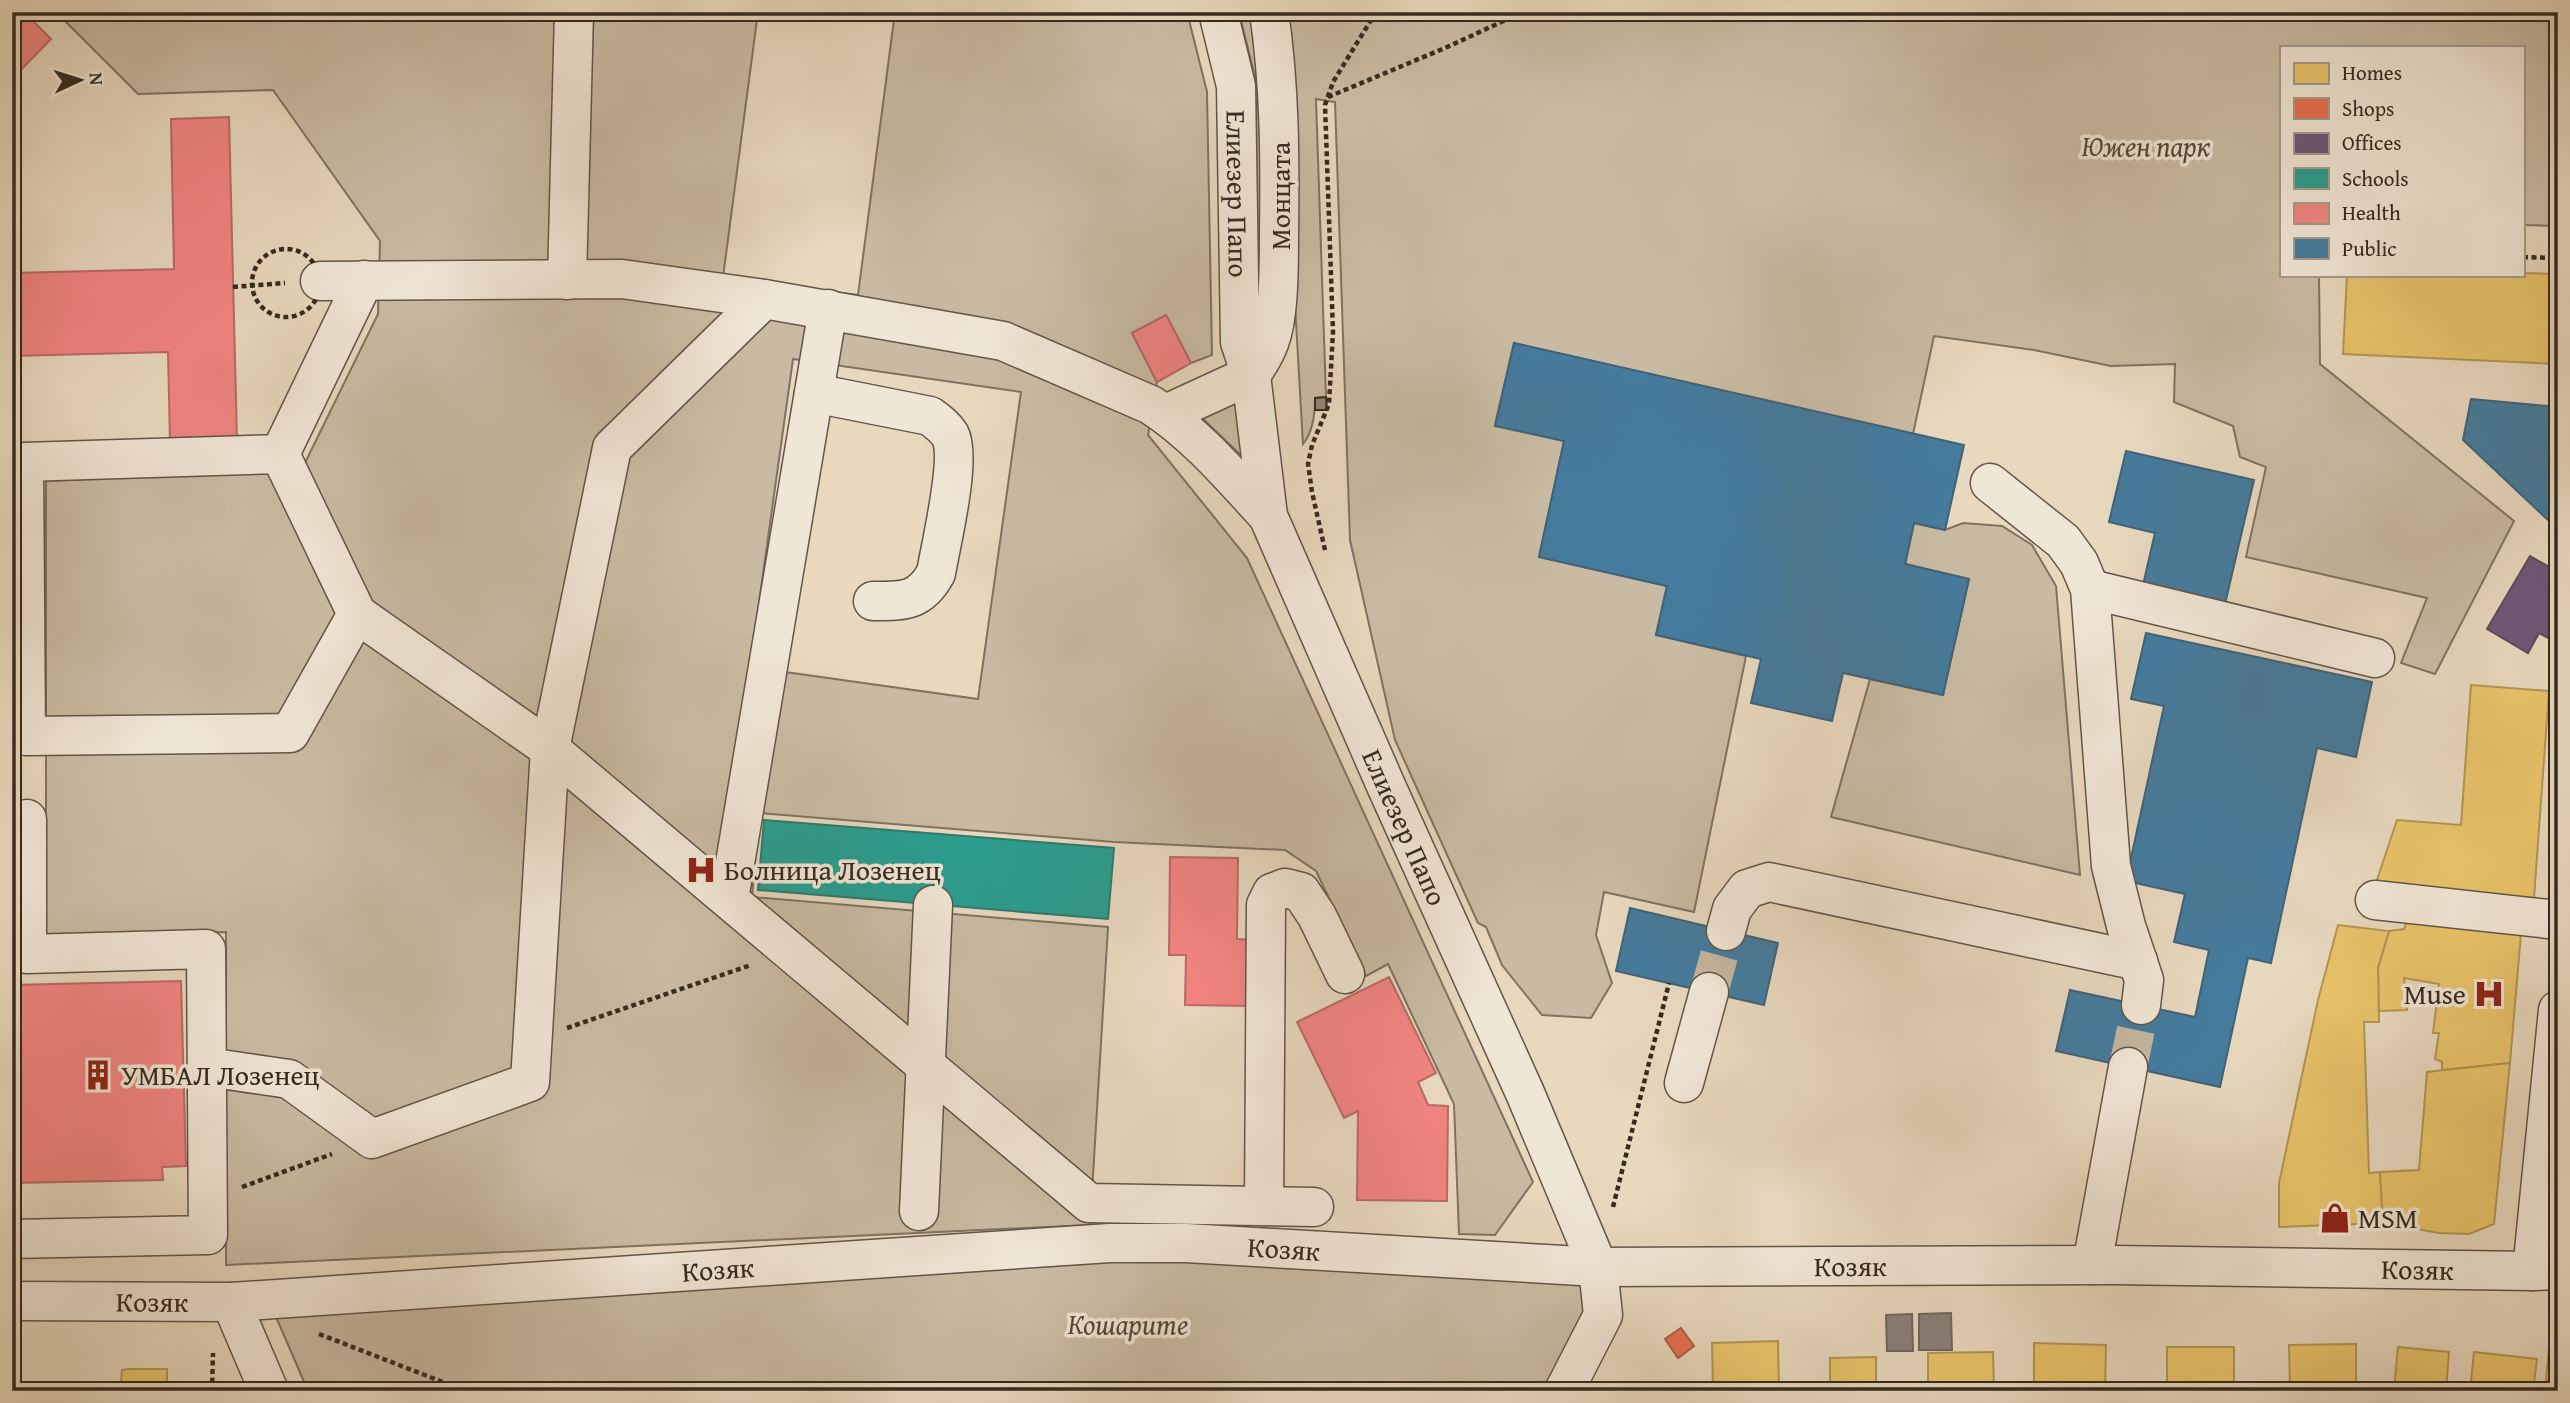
<svg xmlns="http://www.w3.org/2000/svg" width="2570" height="1403" font-family="'Gentium Book Plus',serif">
  <style>
    .green { fill: #c9bba3; stroke: #7e7362; stroke-width: 2; fill-rule: evenodd }
    .homes { fill: #e9c46a; stroke: #b39654; stroke-width: 2 }
    .shops { fill: #e76f51; stroke: #b15b42; stroke-width: 2 }
    .offices { fill: #6d597a; stroke: #5c4b5f; stroke-width: 2 }
    .schools { fill: #2a9d8f; stroke: #2d7b6e; stroke-width: 2 }
    .health { fill: #f28482; stroke: #b96965; stroke-width: 2 }
    .public { fill: #457b9d; stroke: #406378; stroke-width: 2 }
    .industry { fill: #8a817c; stroke: #706760; stroke-width: 2 }
    .building { fill: #928572; stroke: #342b20; stroke-width: 2 }
    .lines { fill: none; stroke-linecap: round; stroke-linejoin: round }
    .minor-tunnel { stroke: #c4b59e; stroke-width: 38; stroke-dasharray: 38 19; stroke-linecap: butt }
    .minor-casing { stroke: #615648; stroke-width: 41 }
    .path { stroke: #342b20; stroke-width: 4.5; stroke-dasharray: 5 3.5; stroke-linecap: butt }
    .minor { stroke: #f0e6d5; stroke-width: 38 }
    .labels { text-anchor: middle; stroke-width: 7; stroke-linejoin: round; paint-order: stroke }
    .park-label { font-size: 28px; font-style: italic; fill: #52483a; stroke: #f0e6d5 }
    .street-label { font-size: 28px; fill: #342b20; stroke: #f0e6d5 }
    .poi-label { font-size: 28px; fill: #342b20; stroke: #f0e6d5; text-anchor: start }
  </style>
  <rect width="100%" height="100%" fill="#e8d8be"/>
  <filter id="stains"><feTurbulence type="fractalNoise" baseFrequency=".00286" numOctaves="4"/><feColorMatrix values="0 0 0 0 .2 0 0 0 0 .09 0 0 0 0 .02 0 0 0 .5 -.17"/></filter>
  <radialGradient id="worn" r=".72"><stop offset=".6" stop-color="#630" stop-opacity="0"/><stop offset="1" stop-color="#630" stop-opacity=".3"/></radialGradient>
  <g class="green">
    <path d="M56 12H758L723 277 858 295 895 12H1187L1207 92 1212 355 1191 363 1166 315 1132 333 1157 382 1148 435 1247 558 1533 1182 1495 1235 1459 1234 1454 1104 1388 964 1366 976 1316 871 1285 850 1114 842 759 813 752 897 1108 927 1090 1225 226 1265V932L46 936V481L302 469 378 314 380 241 273 90 138 94ZM793 359 1021 392 978 699 750 667Z"/>
    <path d="M1239 12H2558V226L2523 225V47H2281V275H2319L2320 364 2514 521 2435 674 2401 663 2427 598 2246 557 2266 467 2240 457 2233 426 2174 402 2175 364 2111 366 2034 350 1934 336 1913 434 1514 343 1495 425 1564 441 1539 557 1667 586 1656 635 1746 656 1694 912 1604 892 1596 935 1612 983 1591 1018 1542 1015 1502 965 1486 927 1478 923 1395 740 1350 540 1335 102 1316 99 1326 397 1315 398C1315 413 1313 432 1303 444L1295 305 1257 337 1256 81Z"/>
    <path d="M1240 396 1246 460 1202 418Z"/>
    <path d="M1914 523 1945 530 1963 523 2002 526 2032 545 2056 586 2080 875 1831 817 1870 679 1943 695 1969 579 1905 564Z"/>
    <path d="M1107 1256 1585 1281 1586 1391H308L276 1317Z"/>
  </g>
  <g class="homes">
    <path d="M2523 273 2558 274V364L2343 354 2347 275H2523Z"/>
    <path d="M2471 685 2549 691 2534 898 2375 886 2397 820 2461 825Z"/>
    <path d="M2407 920 2521 933 2510 1063 2442 1070V1062L2435 1059 2439 1033H2433L2439 984 2404 978 2407 1010 2379 1011 2378 968 2389 931 2404 929Z"/>
    <path d="M2338 925 2389 931 2378 968 2379 1022H2364L2369 1173 2380 1172 2383 1223 2279 1227V1183L2318 1000Z"/>
    <path d="M2510 1063 2494 1224 2469 1234 2439 1233 2383 1223 2380 1172 2419 1170 2427 1072Z"/>
    <path d="M2551 1325H2558V1384L2546 1380Z"/>
    <path d="M1778 1341 1779 1391H1713L1712 1343Z"/>
    <path d="M2034 1343 2106 1345 2105 1391H2034Z"/>
    <path d="M2356 1344V1391H2290L2289 1345Z"/>
    <rect x="2167" y="1347" width="67" height="44"/>
    <path d="M2398 1347 2449 1352 2446 1391H2394Z"/>
    <path d="M1993 1352 1994 1391H1928V1353Z"/>
    <path d="M2474 1352 2537 1359 2533 1391H2470Z"/>
    <path d="M1876 1357V1391H1830V1358Z"/>
    <path d="M128 1369H167V1387H185V1391H12V1382L121 1383 122 1370Z"/>
  </g>
  <path class="shops" d="M1681 1328 1694 1346 1678 1358 1665 1339Z"/>
  <path class="offices" d="M2530 556 2558 572V643L2539 633 2528 653 2487 629Z"/>
  <path class="schools" d="M764 820 1114 848 1108 919 758 890Z"/>
  <g class="health">
    <path d="M12 12H24L51 39 12 79Z"/>
    <path d="M229 117 237 440 170 442 168 352 12 356V273L174 269 171 119Z"/>
    <path d="M1166 315 1191 363 1157 382 1132 333Z"/>
    <path d="M1170 857 1238 858 1237 939 1254 940 1253 1006 1185 1005 1186 955H1169Z"/>
    <path d="M1389 977 1436 1073 1418 1082 1428 1105 1448 1106 1447 1201 1357 1200 1358 1111 1344 1118 1297 1022Z"/>
    <path d="M181 981 186 1166 162 1167 163 1180 12 1183V985Z"/>
  </g>
  <g class="public">
    <path d="M1514 343 1964 445 1945 530 1914 523 1905 564 1969 579 1943 695 1843 673 1832 721 1751 703 1761 659 1656 635 1667 586 1539 557 1564 441 1495 426Z"/>
    <path d="M2471 399 2558 407V525L2549 521 2463 440Z"/>
    <path d="M2126 451 2254 480 2225 604 2143 585 2155 533 2109 522Z"/>
    <path d="M2146 633 2372 682 2356 757 2317 748 2271 963 2248 958 2220 1087 2056 1051 2070 990 2195 1017 2209 950 2174 942 2185 894 2126 881 2164 706 2131 699Z"/>
    <path d="M1630 908 1778 943 1764 1005 1616 971Z"/>
  </g>
  <g class="industry">
    <path d="M1951 1313 1952 1350H1919V1314Z"/>
    <path d="M1912 1314 1913 1351H1887L1886 1315Z"/>
  </g>
  <path class="building" d="M1326 397 1327 410H1315V398Z"/>
  <g class="lines">
    <g class="minor-tunnel">
      <path d="M1709 992 1726 931"/>
      <path d="M2128 1067 2141 1005"/>
    </g>
    <g class="minor-casing">
      <g id="minor">
        <path id="s1" d="M1218 12 1236 86 1240 342 1251 375 1268 516 1387 788 1525 1093 1598 1267 1603 1315 1564 1391"/>
        <path d="M567 280 574 12"/>
        <path d="M320 281 622 279 764 299 1003 341 1151 405C1197 435 1231 476 1268 516"/>
        <path d="M1251 375C1259 363 1267 351 1271 337 1279 313 1279 262 1279 236 1280 161 1280 87 1269 12"/>
        <path d="M814 393 930 416C938 422 945 427 950 435 962 458 941 544 936 573 920 602 904 601 873 601"/>
        <path d="M1166 414 1251 375"/>
        <path d="M280 454 357 614 290 733 26 736 24 462 280 454 364 280"/>
        <path d="M1990 483 2063 541 2079 563 2090 589 2111 866 2126 926 2144 980 2141 1005"/>
        <path d="M2090 589 2375 658"/>
        <path d="M357 614 550 749 1089 1203 1314 1207"/>
        <path d="M729 899 828 309"/>
        <path d="M2375 900 2558 920"/>
        <path d="M1726 931 1732 909 1747 889 1769 882 2138 961"/>
        <path d="M207 1067 289 1079 372 1139 530 1082 550 749 612 448 764 299"/>
        <path d="M1684 1083 1709 992"/>
        <path d="M1264 1206 1266 905 1272 893 1285 888 1301 892 1317 916 1345 974"/>
        <path d="M919 1211 933 905"/>
        <path d="M12 1239 208 1235 206 949 27 954V819"/>
        <path d="M2092 1265 2128 1067"/>
        <path d="M2532 1271 2558 1010"/>
        <path id="s2" d="M12 1301 231 1302 1110 1243H1186L1598 1267 2112 1265 2532 1271 2558 1270"/>
        <path d="M231 1302 269 1391"/>
      </g>
    </g>
    <g class="path">
      <path d="M1328 97 1445 48 1523 12"/>
      <circle cx="286" cy="283" r="34"/>
      <path d="M2523 257 2558 258"/>
      <path d="M233 287 285 283"/>
      <path d="M1325 550 1312 492 1308 464 1312 445 1329 404 1333 332 1325 105 1333 82 1376 12"/>
      <path d="M567 1028 751 965"/>
      <path d="M242 1187 332 1154"/>
      <path d="M1613 1207 1669 983"/>
      <path d="M319 1334 466 1391"/>
      <path d="M212 1391 213 1353"/>
    </g>
    <use href="#minor" class="minor"/>
  </g>
  <defs>
    <g id="hospital-bare" transform="scale(2.415)"><path d="M-5-5h3v3.5h4V-5h3V5h-3V1.5h-4V5h-3Z" fill="#8f2418" stroke="#f0e6d5" stroke-width="2.5" paint-order="stroke"/></g>
    <g id="building-bare" transform="scale(2.415)"><path d="M-4-6H4V6H1V3H-1V6H-4ZM-2.5-4.3h1.7v1.8h-1.7ZM.8-4.3h1.7v1.8H.8ZM-2.5-1h1.7V.8h-1.7ZM.8-1h1.7V.8H.8Z" fill="#8f2418" stroke="#f0e6d5" stroke-width="2.5" paint-order="stroke"/></g>
    <g id="shop-bare" transform="scale(2.415)"><path d="M-5-2.5h2.3a2.7 3.5 0 0 1 5.4 0H5L5.5 6h-11ZM-1.5-2.5h3a1.5 2.3 0 0 0-3 0Z" fill="#8f2418" stroke="#f0e6d5" stroke-width="2.5" paint-order="stroke"/></g>
  </defs>
  <g fill-rule="evenodd">
    <use href="#hospital-bare" x="701" y="870"/>
    <use href="#hospital-bare" x="2489" y="994"/>
    <use href="#building-bare" x="98" y="1075"/>
    <use href="#shop-bare" x="2335" y="1218"/>
  </g>
  <g class="labels">
    <g class="park-label">
      <text x="2146" y="156">Южен парк</text>
      <text x="1128" y="1334">Кошарите</text>
    </g>
    <g class="street-label">
      <text dy="10" stroke="none"><textPath href="#s1" startOffset="184">Елиезер Папо</textPath></text>
      <text transform="translate(1280 196) rotate(-90)" y="10">Монцата</text>
      <text dy="10" stroke="none"><textPath href="#s1" startOffset="849">Елиезер Папо</textPath></text>
      <text dy="10" stroke="none"><textPath href="#s2" startOffset="1274">Козяк</textPath></text>
      <text dy="10" stroke="none"><textPath href="#s2" startOffset="1841">Козяк</textPath></text>
      <text dy="10" stroke="none"><textPath href="#s2" startOffset="707">Козяк</textPath></text>
      <text dy="10" stroke="none"><textPath href="#s2" startOffset="2408">Козяк</textPath></text>
      <text dy="10" stroke="none"><textPath href="#s2" startOffset="140">Козяк</textPath></text>
    </g>
    <g class="poi-label">
      <text x="724" y="880">Болница Лозенец</text>
      <text x="2466" y="1004" text-anchor="end">Muse</text>
      <text x="121" y="1085">УМБАЛ Лозенец</text>
      <text x="2358" y="1228">MSM</text>
    </g>
  </g>
  <rect width="2570" height="1403" fill="none" stroke="#e8d8be" stroke-width="42"/>
  <rect x="14" y="14" width="2542" height="1375" fill="none" stroke="#342b20" stroke-width="3.5"/>
  <rect x="21" y="21" width="2528" height="1361" fill="none" stroke="#342b20" stroke-width="2"/>
  <rect x="2280" y="46" width="245" height="231" fill="#f0e6d5" stroke="#a59b8d" stroke-width="2"/>
  <rect x="2294" y="63" width="35" height="21" fill="#e9c46a" stroke="#a59b8d" stroke-width="2"/>
  <text x="2342" y="80" font-size="21" fill="#342b20">Homes</text>
  <rect x="2294" y="98" width="35" height="21" fill="#e76f51" stroke="#a59b8d" stroke-width="2"/>
  <text x="2342" y="116" font-size="21" fill="#342b20">Shops</text>
  <rect x="2294" y="133" width="35" height="21" fill="#6d597a" stroke="#a59b8d" stroke-width="2"/>
  <text x="2342" y="150" font-size="21" fill="#342b20">Offices</text>
  <rect x="2294" y="168" width="35" height="21" fill="#2a9d8f" stroke="#a59b8d" stroke-width="2"/>
  <text x="2342" y="186" font-size="21" fill="#342b20">Schools</text>
  <rect x="2294" y="203" width="35" height="21" fill="#f28482" stroke="#a59b8d" stroke-width="2"/>
  <text x="2342" y="220" font-size="21" fill="#342b20">Health</text>
  <rect x="2294" y="238" width="35" height="21" fill="#457b9d" stroke="#a59b8d" stroke-width="2"/>
  <text x="2342" y="256" font-size="21" fill="#342b20">Public</text>
  <g transform="translate(80 80) rotate(86)" stroke="#f0e6d5" stroke-width="5" paint-order="stroke">
  <path d="M0-5L12 26L0 18L-12 26Z" fill="#342b20"/>
  <text y="-10" font-size="19" font-weight="bold" text-anchor="middle" fill="#342b20">N</text>
  </g>
  <rect width="100%" height="100%" filter="url(#stains)"/>
  <rect width="100%" height="100%" fill="url(#worn)"/>
</svg>
